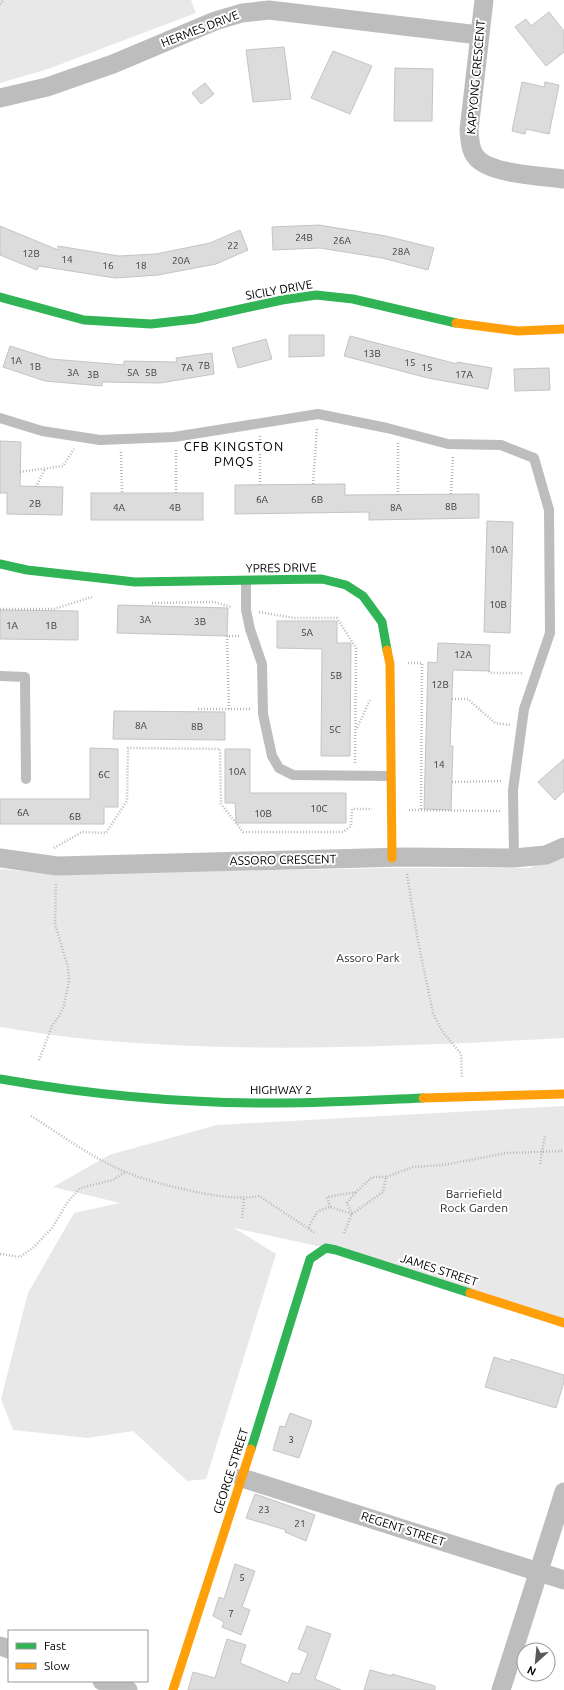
<svg xmlns="http://www.w3.org/2000/svg" width="564" height="1690" font-family="Ubuntu,sans-serif">
  <style>
    .green { fill: #e8e8e8 }
    .building { fill: #dcdcdc; stroke: #c4c4c4 }
    .lines { fill: none; stroke-linecap: round; stroke-linejoin: round }
    .path { stroke: #b8b8b8; stroke-width: 2.5; stroke-dasharray: 1 2; stroke-linecap: butt }
    .lane { stroke: #bdbdbd; stroke-width: 10 }
    .street { stroke: #bdbdbd; stroke-width: 19 }
    .fast { stroke: #30b455; stroke-width: 9 }
    .slow { stroke: #ff9f0a; stroke-width: 9 }
    .labels { text-anchor: middle; stroke-width: 4; stroke-linejoin: round; paint-order: stroke }
    .number-label { font-size: 10px; fill: #373737 }
    .street-label { font-size: 12px; fill: #000; stroke: #fff }
    .park-label { font-size: 12px; fill: #2d2d2d; stroke: #fff }
    .neighbourhood-label { font-size: 13px; letter-spacing: 1px; fill: #000; stroke: #fff }
  </style>
  <rect width="100%" height="100%" fill="#fff"/>
  <g class="green">
    <path d="M0 0H191L196 13 48 69 0 83Z"/>
    <path d="M564 850V1038C408 1046 252 1054 96 1040 64 1037 32 1032 0 1027V869L56 874 387 868H530Z"/>
    <path d="M564 1106V1323L326 1248 234 1228 276 1254 206 1479 187 1481 133 1431 88 1438 13 1430 1 1399 28 1293 74 1213 120 1203 53 1187 109 1155 217 1125Z"/>
  </g>
  <g class="building">
    <path d="M549 12 564 31V52L546 66 515 27 526 19 531 26Z"/>
    <path d="M284 47 291 99 253 102 246 50Z"/>
    <path d="M333 51 372 66 350 114 311 98Z"/>
    <path d="M395 68 433 69 432 121H394Z"/>
    <path d="M522 82 544 87 545 82 559 85 549 134 526 129 525 134 512 131Z"/>
    <path d="M205 83 214 94 201 104 192 93Z"/>
    <path d="M319 225 386 236 434 248 428 270 382 258 320 248 273 250 272 227Z"/>
    <path d="M0 226 58 250V246L119 256 156 254 210 243 240 230 248 250 216 264 158 275 115 278 39 266 37 270 0 255Z"/>
    <path d="M289 335H324V356L289 357Z"/>
    <path d="M350 336 457 364V362L492 368 488 389 428 378 344 356Z"/>
    <path d="M266 339 272 359 238 368 232 348Z"/>
    <path d="M10 346 51 359 124 365V361L177 362 176 358 212 353 214 374 160 383 102 382V386L45 381 3 367Z"/>
    <path d="M549 368 550 390 515 391 514 369Z"/>
    <path d="M0 441 21 442 20 486 63 487 62 515 7 514V493H0Z"/>
    <path d="M345 484V495L479 494V518L369 520V512L235 514V485Z"/>
    <rect x="91" y="493" width="112" height="27"/>
    <path d="M487 521 513 522 510 633 484 632Z"/>
    <path d="M118 605 228 608 227 636 117 633Z"/>
    <path d="M0 610 78 611V640L0 639Z"/>
    <path d="M277 621H337V643H351L350 756H321L322 649 277 648Z"/>
    <path d="M438 643 490 645 489 671 453 670 450 746H453L451 810 424 809 428 662 437 663Z"/>
    <path d="M114 711 225 712V740L113 739Z"/>
    <path d="M90 748 118 749V807H104V824H0V799H90Z"/>
    <path d="M225 749H250V793H346V823H236L235 803H225Z"/>
    <path d="M564 759V791L555 800 538 782Z"/>
    <path d="M494 1357 510 1362 511 1359 564 1375V1382L556 1408 485 1387Z"/>
    <path d="M290 1413 312 1421 299 1458 273 1450 280 1426 285 1427Z"/>
    <path d="M255 1494 315 1515 306 1541 285 1532 286 1530 246 1518Z"/>
    <path d="M235 1564 255 1571 242 1607 250 1610 241 1635 222 1627 224 1622 213 1616 219 1597 224 1599Z"/>
    <path d="M307 1626 331 1634 315 1679 341 1690H188L193 1672 215 1678 227 1639 246 1645 240 1663 288 1683 292 1673 300 1674 308 1653 298 1649Z"/>
    <path d="M370 1670 392 1676V1674L435 1686V1690H364Z"/>
  </g>
  <g class="lines">
    <g class="path">
      <path d="M0 4 4 0"/>
      <path d="M176 450V493"/>
      <path d="M121 452 122 493"/>
      <path d="M20 472 63 466 74 449"/>
      <path d="M313 484 317 427"/>
      <path d="M260 485V435"/>
      <path d="M36 487 45 469"/>
      <path d="M451 494 453 457"/>
      <path d="M398 495V443"/>
      <path d="M152 603 214 602 232 607"/>
      <path d="M0 609H54L92 597"/>
      <path d="M259 612 294 618H337L356 648 355 764"/>
      <path d="M408 663H422L421 810"/>
      <path d="M489 671 490 673H523"/>
      <path d="M452 699H468L495 723 510 725"/>
      <path d="M198 709H251"/>
      <path d="M229 709 227 636H240"/>
      <path d="M357 728 370 700"/>
      <path d="M452 782 502 781"/>
      <path d="M409 810 500 811"/>
      <path d="M54 848 82 832 106 833 127 801 128 748 220 749 221 804 243 832H343L351 826 352 809H372"/>
      <path d="M407 874 417 936 433 1013 442 1031 461 1054 462 1078"/>
      <path d="M39 1060 52 1026 59 1016 64 1005 69 981 68 967 55 924 56 882"/>
      <path d="M31 1116C60 1134 95 1160 126 1172 145 1180 166 1185 187 1190 211 1195 235 1200 259 1196L315 1233"/>
      <path d="M540 1164 545 1136"/>
      <path d="M330 1207 327 1197 356 1192 372 1177H386"/>
      <path d="M352 1214 347 1203 356 1192"/>
      <path d="M242 1218 244 1198"/>
      <path d="M309 1228 310 1224 318 1211 330 1207 352 1214"/>
      <path d="M344 1233 352 1214 383 1192 386 1177 413 1167 443 1165 507 1153 564 1151"/>
      <path d="M0 1254 20 1257 34 1247 52 1228 67 1203 80 1188 113 1180 125 1172"/>
    </g>
    <g class="lane">
      <path d="M0 418 42 431 100 440 174 437 318 414 387 428 448 444 501 445 534 458 549 510 550 633 524 709 513 790 514 858"/>
      <path d="M246 581V610L250 629 262 664 263 714 272 756 279 768 293 775 390 776"/>
      <path d="M0 676 25 677 26 779"/>
    </g>
    <g class="street">
      <path d="M484 0 469 130C470 141 470 154 480 161 496 174 542 176 564 179"/>
      <path d="M0 98 47 87 113 64 215 21 242 13 269 10 479 35"/>
      <path d="M0 858 57 866 404 857 514 858 546 855 564 847"/>
      <path d="M242 1478 564 1580"/>
      <path d="M0 1646 9 1649"/>
      <path d="M102 1681 128 1690"/>
      <path d="M501 1690 564 1492"/>
    </g>
    <g class="fast">
      <path d="M0 297 84 320 151 324 195 319 282 300 316 295 353 299 456 323"/>
      <path d="M0 564 27 570 135 582 322 579 346 585 363 596 382 622 387 650"/>
      <path d="M0 1079C92 1095 187 1104 281 1103 328 1103 376 1100 423 1098"/>
      <path d="M251 1449 310 1259 326 1248 336 1250 470 1293"/>
    </g>
    <g class="slow">
      <path d="M456 323 518 331 564 329"/>
      <path d="M387 650 390 664 392 858"/>
      <path d="M423 1098 564 1094"/>
      <path d="M470 1293 564 1323"/>
      <path d="M173 1690 251 1449"/>
    </g>
  </g>
  <g class="labels">
    <g class="number-label">
      <text x="304" y="241">24B</text>
      <text x="342" y="244">26A</text>
      <text x="233" y="249">22</text>
      <text x="401" y="255">28A</text>
      <text x="31" y="257">12B</text>
      <text x="67" y="263">14</text>
      <text x="181" y="264">20A</text>
      <text x="108" y="269">16</text>
      <text x="141" y="269">18</text>
      <text x="372" y="357">13B</text>
      <text x="16" y="364">1A</text>
      <text x="410" y="366">15</text>
      <text x="204" y="369">7B</text>
      <text x="35" y="370">1B</text>
      <text x="187" y="371">7A</text>
      <text x="427" y="371">15</text>
      <text x="73" y="376">3A</text>
      <text x="133" y="376">5A</text>
      <text x="151" y="376">5B</text>
      <text x="93" y="378">3B</text>
      <text x="464" y="378">17A</text>
      <text x="262" y="503">6A</text>
      <text x="317" y="503">6B</text>
      <text x="35" y="507">2B</text>
      <text x="451" y="510">8B</text>
      <text x="119" y="511">4A</text>
      <text x="175" y="511">4B</text>
      <text x="396" y="511">8A</text>
      <text x="499" y="553">10A</text>
      <text x="498" y="608">10B</text>
      <text x="145" y="623">3A</text>
      <text x="200" y="625">3B</text>
      <text x="12" y="629">1A</text>
      <text x="51" y="629">1B</text>
      <text x="307" y="636">5A</text>
      <text x="463" y="658">12A</text>
      <text x="336" y="679">5B</text>
      <text x="440" y="688">12B</text>
      <text x="141" y="729">8A</text>
      <text x="197" y="730">8B</text>
      <text x="335" y="733">5C</text>
      <text x="439" y="768">14</text>
      <text x="237" y="775">10A</text>
      <text x="104" y="778">6C</text>
      <text x="319" y="812">10C</text>
      <text x="23" y="816">6A</text>
      <text x="263" y="817">10B</text>
      <text x="75" y="820">6B</text>
      <text x="291" y="1443">3</text>
      <text x="264" y="1513">23</text>
      <text x="300" y="1527">21</text>
      <text x="242" y="1581">5</text>
      <text x="231" y="1617">7</text>
    </g>
    <g class="street-label">
      <text transform="translate(200 29) rotate(-21)" y="4">HERMES DRIVE</text>
      <text transform="translate(476 77) rotate(-85)" y="4">KAPYONG CRESCENT</text>
      <text transform="translate(279 290) rotate(-10)" y="4">SICILY DRIVE</text>
      <text transform="translate(281 568) rotate(-1)" y="4">YPRES DRIVE</text>
      <text transform="translate(283 860) rotate(-1)" y="4">ASSORO CRESCENT</text>
      <text x="281" y="1094">HIGHWAY 2</text>
      <text transform="translate(439 1270) rotate(18)" y="4">JAMES STREET</text>
      <text transform="translate(231 1471) rotate(-72)" y="4">GEORGE STREET</text>
      <text transform="translate(403 1529) rotate(18)" y="4">REGENT STREET</text>
    </g>
    <g class="park-label">
      <text x="368" y="962">Assoro Park</text>
      <text x="474" y="1198">Barriefield<tspan x="474" dy="14">Rock Garden</tspan></text>
    </g>
    <g class="neighbourhood-label">
      <text x="234" y="451">CFB KINGSTON<tspan x="234" dy="15">PMQS</tspan></text>
    </g>
  </g>
  <rect x="8" y="1630" width="140" height="52" fill="#ffffff" stroke="#999999"/>
  <rect x="16" y="1643" width="20" height="6" fill="#30b455" stroke="#999999"/>
  <text x="44" y="1650" font-size="12" fill="#000000">Fast</text>
  <rect x="16" y="1663" width="20" height="6" fill="#ff9f0a" stroke="#999999"/>
  <text x="44" y="1670" font-size="12" fill="#000000">Slow</text>
  <g transform="translate(536 1662) rotate(207)"><circle r="19" fill="#ffffff" stroke="#999999"/>
  <path d="M0-3L7 15L0 10L-7 15Z" fill="#595959"/>
  <text y="-6" font-size="11" font-weight="bold" text-anchor="middle" fill="#000000">N</text>
  </g>
</svg>
